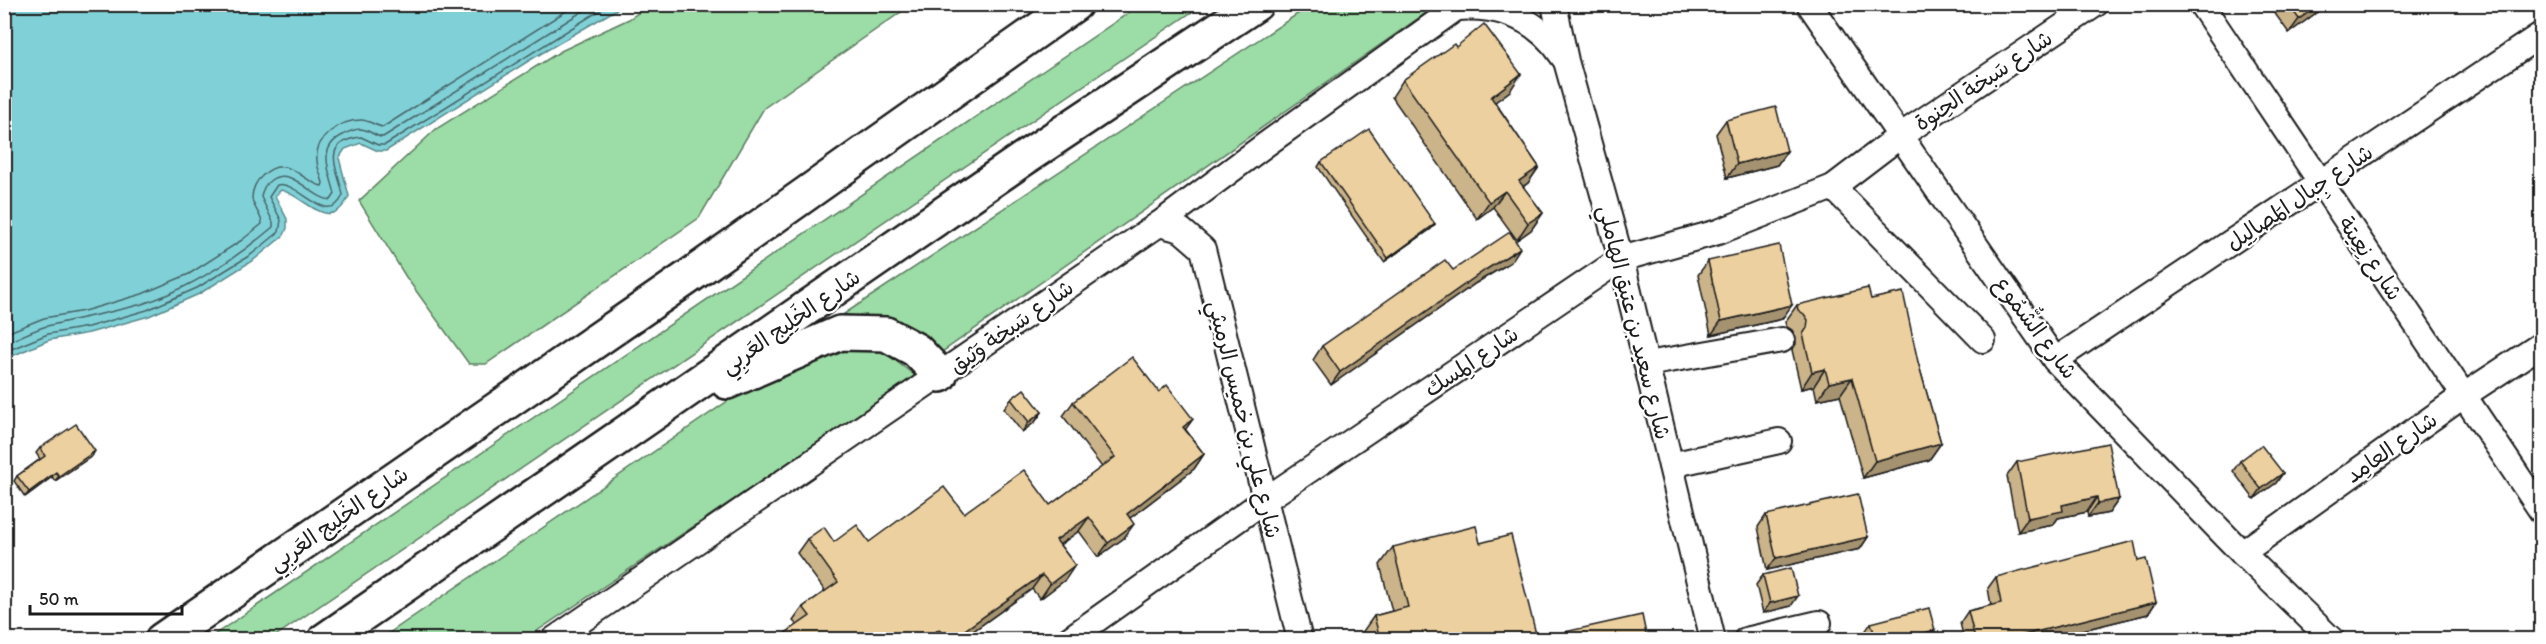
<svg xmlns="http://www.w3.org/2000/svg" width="2546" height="644" font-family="Itim,'Playpen Sans Arabic',sans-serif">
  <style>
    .green { fill: #9cdca6; stroke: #5c7c61; stroke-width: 1.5 }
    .water { fill: #80d1d7; stroke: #58898c; stroke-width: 1.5 }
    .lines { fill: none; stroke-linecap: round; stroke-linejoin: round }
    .shore { stroke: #446467; stroke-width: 1.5 }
    .minor-casing { stroke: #1c1c1c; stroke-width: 28 }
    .highway-casing { stroke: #1c1c1c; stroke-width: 38 }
    .minor { stroke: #fff; stroke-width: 24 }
    .highway { stroke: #fff; stroke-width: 33 }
    .wall { fill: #cbb38a; stroke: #1c1c1c; stroke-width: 1.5 }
    .shaded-wall { fill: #a59270; stroke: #1c1c1c; stroke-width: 1.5 }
    .building { fill: #ecd0a0; stroke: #1c1c1c; stroke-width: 1.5 }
    .labels { text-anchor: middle; stroke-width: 4.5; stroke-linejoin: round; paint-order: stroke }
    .street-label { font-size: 22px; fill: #1c1c1c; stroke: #fff }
  </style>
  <rect width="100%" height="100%" fill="#fff"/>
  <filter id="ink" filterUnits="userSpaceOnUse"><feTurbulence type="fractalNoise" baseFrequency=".0167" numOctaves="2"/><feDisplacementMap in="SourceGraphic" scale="12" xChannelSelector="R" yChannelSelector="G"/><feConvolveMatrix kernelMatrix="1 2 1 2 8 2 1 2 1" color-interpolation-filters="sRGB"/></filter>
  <g filter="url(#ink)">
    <g class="green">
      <path d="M650 5H911L764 108 699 218 486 364H469L406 277 359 201 436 129 561 51 629 19Z"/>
      <path d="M1140 5H1202L271 639H208Z"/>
      <path d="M1311 5H1437L939 354 883 323 844 314Z"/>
      <path d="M873 344 917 377 525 639 379 640 789 359Z"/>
    </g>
    <path class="water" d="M5 4H624V5L530 60 386 151H378L361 143 345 149 339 158 349 196C330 236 306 196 281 190L275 196 287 219V228L284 235 255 259 199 294 149 316 89 333 49 340 5 359Z"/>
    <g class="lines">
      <g class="shore">
        <path d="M4 334 44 318 84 311 142 294 189 274 242 240 262 224C262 215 253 208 252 198 252 190 256 181 262 176 286 152 301 181 322 186L323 183C321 175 317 168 317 160 314 138 340 120 361 120 369 120 375 126 383 127L577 4"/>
        <path d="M4 344C18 338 33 330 47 326 79 318 110 313 142 304 189 289 235 259 273 227V222L261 197C262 190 265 184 271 180 291 165 312 199 331 200L335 194C330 172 316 148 343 135 348 132 354 129 361 129 370 130 375 137 383 137L594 4"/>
        <path d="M4 352 48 334 88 327 147 310 197 288 252 254 279 232 281 220 269 197 277 185C298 179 328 230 343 195 338 169 319 142 361 137L378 145H385L610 4"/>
      </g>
      <g class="minor-casing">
        <g id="minor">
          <path d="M1554 4 1566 61 1621 259 1713 640"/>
          <path d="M1809 4 2055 360 2242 553 2332 640"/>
          <path d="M2201 4 2542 512"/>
          <path d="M1458 8C1502 5 1538 19 1563 57"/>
          <path d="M1833 187 1983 340"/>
          <path d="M1159 224 1181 230 1203 249 1300 640"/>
          <path d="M2055 360 2542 34"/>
          <path d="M1647 364 1782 340"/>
          <path d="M1671 465 1779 441"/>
          <path d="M2242 553 2463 396 2542 344"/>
          <path d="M553 640 1159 224 1265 145 1462 4"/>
          <path d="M1068 640 1265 500 1621 259 1718 232 1833 187 1900 136 2096 4"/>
          <path d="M1746 640 1819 623"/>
        </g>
      </g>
      <g class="highway-casing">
        <g id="highway">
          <path d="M727 382 840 333 886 334 916 350 940 375"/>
          <path d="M162 640 687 278 1075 4"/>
          <path d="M325 640 1020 161 1256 4"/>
        </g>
      </g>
      <use href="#minor" class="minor"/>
      <use href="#highway" class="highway"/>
    </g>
    <g class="wall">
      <path d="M2268 4H2328L2289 33Z"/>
      <path d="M1456 47 1510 91 1495 102 1539 167 1528 183 1523 187 1543 213 1531 230 1517 240 1493 207 1477 219 1392 97 1403 80Z"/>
      <path d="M1726 120 1787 151 1777 165 1727 178 1716 134Z"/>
      <path d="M1321 162 1435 224 1431 229 1384 262 1318 167Z"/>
      <path d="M1708 261 1782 319 1711 335 1698 275Z"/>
      <path d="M1511 262 1476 283 1331 385 1313 360 1322 346 1453 270Z"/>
      <path d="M1871 299 1918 362 1941 443 1929 460 1863 478 1840 395 1817 400 1814 386 1801 389 1792 350 1796 344V337L1792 330 1786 326 1785 322 1797 305Z"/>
      <path d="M1011 399 1042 412 1035 422 1022 432 1004 409Z"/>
      <path d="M1073 402 1186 430 1204 454 1194 469 1130 518 1124 538 1098 557 1079 531 1060 545 1075 565 1065 580 1040 599 1032 589 962 639H777L797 625 793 621 803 607 825 591 797 553 807 539 834 542H869L964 513 1050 505 1102 467 1063 416Z"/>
      <path d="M40 448 92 456 55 481 52 477 25 497 14 481 17 476 40 459 36 453Z"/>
      <path d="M2240 461 2283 473 2276 483 2254 499 2233 471Z"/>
      <path d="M2017 462 2119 499 2109 513 2088 517 2087 512 2058 518 2053 525 2018 532 2007 476Z"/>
      <path d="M1766 515 1868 537 1860 549 1767 570 1758 527Z"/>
      <path d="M1480 543 1536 639H1363L1361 634 1374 616 1392 611 1380 565 1393 547Z"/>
      <path d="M2138 561 2156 602 2148 614 2046 639H1964L1960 623 1968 611 1991 605 1988 588 1996 577Z"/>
      <path d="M1763 575 1791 606 1763 613 1756 585Z"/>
      <path d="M1871 623 1928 639H1863L1862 636Z"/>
    </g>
    <g class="shaded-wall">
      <path d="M2320 4H2328L2289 33 2299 19Z"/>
      <path d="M1521 74 1510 91 1479 114 1491 97Z"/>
      <path d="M1787 151 1777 165 1727 178 1737 164Z"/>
      <path d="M1539 167 1528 183 1509 196 1519 181Z"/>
      <path d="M1505 191 1493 207 1477 219 1489 202Z"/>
      <path d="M1543 213 1531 230 1517 240 1528 223Z"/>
      <path d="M1435 224 1431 229 1384 262 1388 258Z"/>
      <path d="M1520 248 1511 262 1476 283 1331 385 1340 372 1485 270Z"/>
      <path d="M1792 305 1782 319 1711 335 1721 321Z"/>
      <path d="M1825 369 1814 386 1801 389 1812 372Z"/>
      <path d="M1852 378 1840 395 1817 400 1829 383Z"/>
      <path d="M1042 412 1035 422 1022 432 1029 422Z"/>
      <path d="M1193 419 1183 433V427Z"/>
      <path d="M1941 443 1929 460 1863 478 1875 461Z"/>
      <path d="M95 451 92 456 55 481 59 476Z"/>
      <path d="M1204 454 1194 469 1117 528 1127 514Z"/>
      <path d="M56 472 52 477 25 497 29 492Z"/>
      <path d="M2283 473 2276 483 2254 499 2261 489Z"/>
      <path d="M2097 497 2087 512 2058 518 2053 525 2018 532 2028 518 2062 505Z"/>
      <path d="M2119 499 2109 513 2088 517 2098 503Z"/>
      <path d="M1089 517 1079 531 1046 554 1056 540Z"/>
      <path d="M1134 524 1124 538 1098 557 1108 543Z"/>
      <path d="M1868 537 1860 549 1767 570 1776 558Z"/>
      <path d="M1075 565 1065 580 1040 599 1050 584Z"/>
      <path d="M1042 575 1032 589 962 639H952Z"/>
      <path d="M1798 596 1791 606 1763 613 1770 603Z"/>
      <path d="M2156 602 2148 614 2046 639H2007Z"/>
      <path d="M939 629 931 639H927Z"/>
      <path d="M1935 630 1928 639H1916L1920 634Z"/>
    </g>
    <g class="building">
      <path d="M2288 4H2320L2299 19Z"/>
      <path d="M1484 24 1521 74 1491 97 1539 167 1519 181 1543 213 1528 223 1505 191 1489 202 1403 80 1454 44 1456 47Z"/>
      <path d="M1776 107 1787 151 1737 164 1726 120Z"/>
      <path d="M1369 129 1435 224 1388 258 1321 162Z"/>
      <path d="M1510 232 1520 248 1485 270 1340 372 1322 346 1445 260 1453 270Z"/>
      <path d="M1779 245 1792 305 1721 321 1708 261Z"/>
      <path d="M1868 288 1871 299 1903 292 1918 362 1941 443 1875 461 1852 378 1829 383 1825 369 1812 372 1803 334 1807 328 1808 320 1804 314 1798 310 1797 305Z"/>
      <path d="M1132 357 1159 392 1167 385 1193 419 1183 427 1204 454 1127 514 1134 524 1108 543 1089 517 1056 540 1075 565 1050 584 1042 575 952 639H946L939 629 927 639H777L810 616 803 607 838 582 807 539 824 527 834 542 857 525 869 542 944 487 964 513 1024 470 1050 505 1115 457 1073 402Z"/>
      <path d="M1024 389 1042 412 1029 422 1011 399Z"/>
      <path d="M76 424 95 451 59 476 56 472 29 492 17 476 45 456 40 448Z"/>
      <path d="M2108 443 2119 499 2098 503 2097 497 2062 505 2063 511 2028 518 2017 462Z"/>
      <path d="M2261 445 2283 473 2261 489 2240 461Z"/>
      <path d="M1858 494 1868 537 1776 558 1766 515Z"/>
      <path d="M4 518 10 526 4 529Z"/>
      <path d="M1476 526 1480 543 1511 535 1537 638 1530 639H1380L1374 616 1408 607 1393 547Z"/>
      <path d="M2134 541 2138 561 2146 559 2156 602 2007 639H1975L1968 611 2001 603 1996 577Z"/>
      <path d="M1791 568 1798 596 1770 603 1763 575Z"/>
      <path d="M1929 608 1935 630 1920 634 1922 639H1876L1871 623Z"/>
      <path d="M1642 615 1647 639H1552L1551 635Z"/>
    </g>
  </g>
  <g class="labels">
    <g class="street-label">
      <text transform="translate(1983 80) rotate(-34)" y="8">شارع سَبخة الحِنوة</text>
      <text transform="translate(2299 197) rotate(-34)" y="8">شارع جِبال المَصالِيل</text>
      <text transform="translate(2371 258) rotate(56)" y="8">شارع نِعِيتة</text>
      <text transform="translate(790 321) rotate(-35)" y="8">شارع الخَلِيج العَربِي</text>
      <text transform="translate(1635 322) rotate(76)" y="8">شارع سعيد بن عتيق الهاملي</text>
      <text transform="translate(1011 326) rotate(-35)" y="8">شارع سَبخة وَثِيق</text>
      <text transform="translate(2036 327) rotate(53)" y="8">شارع الشُّمُوع</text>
      <text transform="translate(1471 361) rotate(-34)" y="8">شارع المِسك</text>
      <text transform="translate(1245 419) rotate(76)" y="8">شارع علي بن خميس الرميثي</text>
      <text transform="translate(2391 447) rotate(-35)" y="8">شارع العامِد</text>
      <text transform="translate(338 518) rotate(-35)" y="8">شارع الخَلِيج العَربِي</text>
    </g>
  </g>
  <rect width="2546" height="644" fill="none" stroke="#fff" stroke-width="24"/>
  <rect x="12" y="12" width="2522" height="620" fill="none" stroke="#1c1c1c" stroke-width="2" filter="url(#ink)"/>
  <path d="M30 605v9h152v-9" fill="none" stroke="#1c1c1c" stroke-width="3"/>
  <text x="39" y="605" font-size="18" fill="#1c1c1c" stroke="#ffffff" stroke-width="4.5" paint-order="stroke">50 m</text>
</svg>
